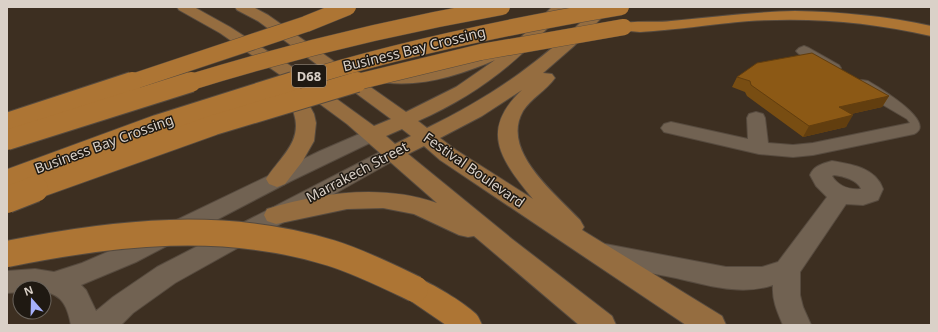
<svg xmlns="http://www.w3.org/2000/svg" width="938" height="332" font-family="'Noto Sans',sans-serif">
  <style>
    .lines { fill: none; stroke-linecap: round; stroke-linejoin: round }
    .minor-casing { stroke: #574b3f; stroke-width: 2 }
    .major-casing { stroke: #574b3f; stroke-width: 2 }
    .highway-casing { stroke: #574b3f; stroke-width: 2 }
    .minor { fill: #716252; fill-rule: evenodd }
    .major { fill: #956d40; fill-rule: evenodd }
    .highway { fill: #ad7534; fill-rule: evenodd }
    .highway-bridge-far2-casing { stroke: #574b3f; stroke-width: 17; stroke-linecap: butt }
    .highway-bridge-far1-casing { stroke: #574b3f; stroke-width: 22; stroke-linecap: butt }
    .highway-bridge-casing { stroke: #574b3f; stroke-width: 28; stroke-linecap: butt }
    .highway-bridge-far2 { stroke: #ad7534; stroke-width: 16 }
    .highway-bridge-far1 { stroke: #ad7534; stroke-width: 20 }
    .highway-bridge { stroke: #ad7534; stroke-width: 26 }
    .wall { fill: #784d12 }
    .shaded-wall { fill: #623e0f }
    .building { fill: #8c5915; stroke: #623e0f }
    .labels { text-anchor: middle; stroke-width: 3; stroke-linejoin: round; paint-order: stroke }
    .shield { fill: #1f1912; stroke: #a29a91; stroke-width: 1 }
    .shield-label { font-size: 13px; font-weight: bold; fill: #dad1c8 }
    .street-label { font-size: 14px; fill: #dad1c8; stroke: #1f1912 }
  </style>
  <rect width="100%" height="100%" fill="#3d2f21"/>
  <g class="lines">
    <g class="minor-casing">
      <g id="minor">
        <path d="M804 46 809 48 839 65 841 68 839 71C825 75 810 61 799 54L796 51 799 48Z"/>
        <path d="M862 80 868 81C880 88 938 123 914 134L813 155 793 157 759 154 664 132 661 128 664 124 671 122 748 139 747 118 749 114 756 112 763 114 765 118 768 143 793 145 813 143 910 123 907 119 856 89 853 85 856 81Z"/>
        <path d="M371 129 378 131 381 135 378 139 291 181 136 262 81 285 86 290 96 311 113 297 157 267 386 149 393 147 400 149 403 153 400 157 175 283 133 313 121 325H71C68 309 63 294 44 292V288H20V292L7 293V271L35 269 54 272 82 263 135 240 320 151Z"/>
        <path d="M832 161C851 164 876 168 883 189L878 200 863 205 846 204 800 272V295L803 307 811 325H783C777 311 772 300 773 285 741 296 707 285 676 278 650 273 625 268 600 263L591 260 587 253 591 246 600 243 726 267H762L778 262 827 197 816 186 810 175C814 165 823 164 832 161ZM834 175C843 176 858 180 861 189 849 190 838 186 832 176Z"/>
      </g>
    </g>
    <g class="major-casing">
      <path id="major" d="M177 7H194L230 27 294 68 374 126 391 119 258 21 237 10 235 7H253L268 15 406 112 456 87 495 60C456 77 413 90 371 80L368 76 371 72C384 69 400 74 414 73 445 70 473 58 501 46L507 44 512 46 552 7H567C560 17 550 25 542 34 506 72 466 100 418 121L427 128C495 95 543 60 597 7H612L574 46 543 73 552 74 555 78C546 91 531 98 523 111 500 151 556 194 580 220L584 227 582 230 722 316 726 325H686L440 160 424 146 408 154 512 239 612 316 616 325H579L474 236 468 237 459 235 414 214 383 208 347 209 276 224 267 221 264 215 267 209C323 192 382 184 437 203L347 124 301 90 314 114 316 123 314 141 302 162 285 184 277 187 269 184 266 179C279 158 303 142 294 114 291 103 284 94 281 83L286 79 220 33 179 10ZM522 90C478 131 502 161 533 199L456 150 440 138 482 116ZM402 129 411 136 395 144 386 136Z"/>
    </g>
    <g class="highway-casing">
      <g id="highway">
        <path d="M795 11C841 12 886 16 931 26V36C871 22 811 17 749 21 712 24 676 30 640 32L619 30 617 27 619 24C634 20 655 23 671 21 713 17 753 12 795 11Z"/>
        <path d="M415 277C432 283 463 302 476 314 479 317 480 321 482 325H446L405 297 401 289 405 281Z"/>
      </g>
    </g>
    <use href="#minor" class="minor"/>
    <use href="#major" class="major"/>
    <use href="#highway" class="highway"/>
    <g class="highway-bridge-far2-casing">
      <g id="highway-bridge-far2">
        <path d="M129 83 306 24 348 7"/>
        <path d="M188 83C291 51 396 26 502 7"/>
        <path d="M290 83C398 49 509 26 621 7"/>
        <path d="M353 83 481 52 624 27"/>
      </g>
    </g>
    <g class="highway-bridge-far1-casing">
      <g id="highway-bridge-far1">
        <path d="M7 123 132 82"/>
        <path d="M7 140 191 82"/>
        <path d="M7 180 157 125 293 82"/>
        <path d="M32 190 214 125 357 82"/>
      </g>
    </g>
    <g class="highway-bridge-casing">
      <g id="highway-bridge">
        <path d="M7 200 35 189"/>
        <path d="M7 254C115 232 225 220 331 253 360 262 388 276 415 289"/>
      </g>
    </g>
    <use href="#highway-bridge-far2" class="highway-bridge-far2"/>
    <use href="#highway-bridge-far1" class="highway-bridge-far1"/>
    <use href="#highway-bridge" class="highway-bridge"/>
  </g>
  <path class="wall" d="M737 77 889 96 882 107 851 114 846 127 803 137 747 96 745 92 732 87Z"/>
  <g class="shaded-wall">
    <path d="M889 96 882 107 833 118 839 107Z"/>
    <path d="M853 115 846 127 803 137 809 126Z"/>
  </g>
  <path class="building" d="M812 53 889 96 839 107 853 115 809 126 751 85 750 81 737 77 757 63Z"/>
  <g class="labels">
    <rect class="shield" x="292" y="65" width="34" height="22" rx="3"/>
    <g class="shield-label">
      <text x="309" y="81">D68</text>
    </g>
    <g class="street-label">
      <text transform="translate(414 49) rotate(-14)" y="5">Business Bay Crossing</text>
      <text transform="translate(104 144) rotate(-20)" y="5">Business Bay Crossing</text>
      <text transform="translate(474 170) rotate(35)" y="5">Festival Boulevard</text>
      <text transform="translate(357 172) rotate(-28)" y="5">Marrakech Street</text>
    </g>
  </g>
  <rect width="938" height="332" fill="none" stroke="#dad1c8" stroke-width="16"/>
  <g transform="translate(32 300) rotate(340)"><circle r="19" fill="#1f1912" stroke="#6a635b"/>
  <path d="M0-3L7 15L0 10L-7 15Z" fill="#a6b1fc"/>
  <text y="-6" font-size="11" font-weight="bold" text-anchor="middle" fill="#dad1c8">N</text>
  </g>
</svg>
